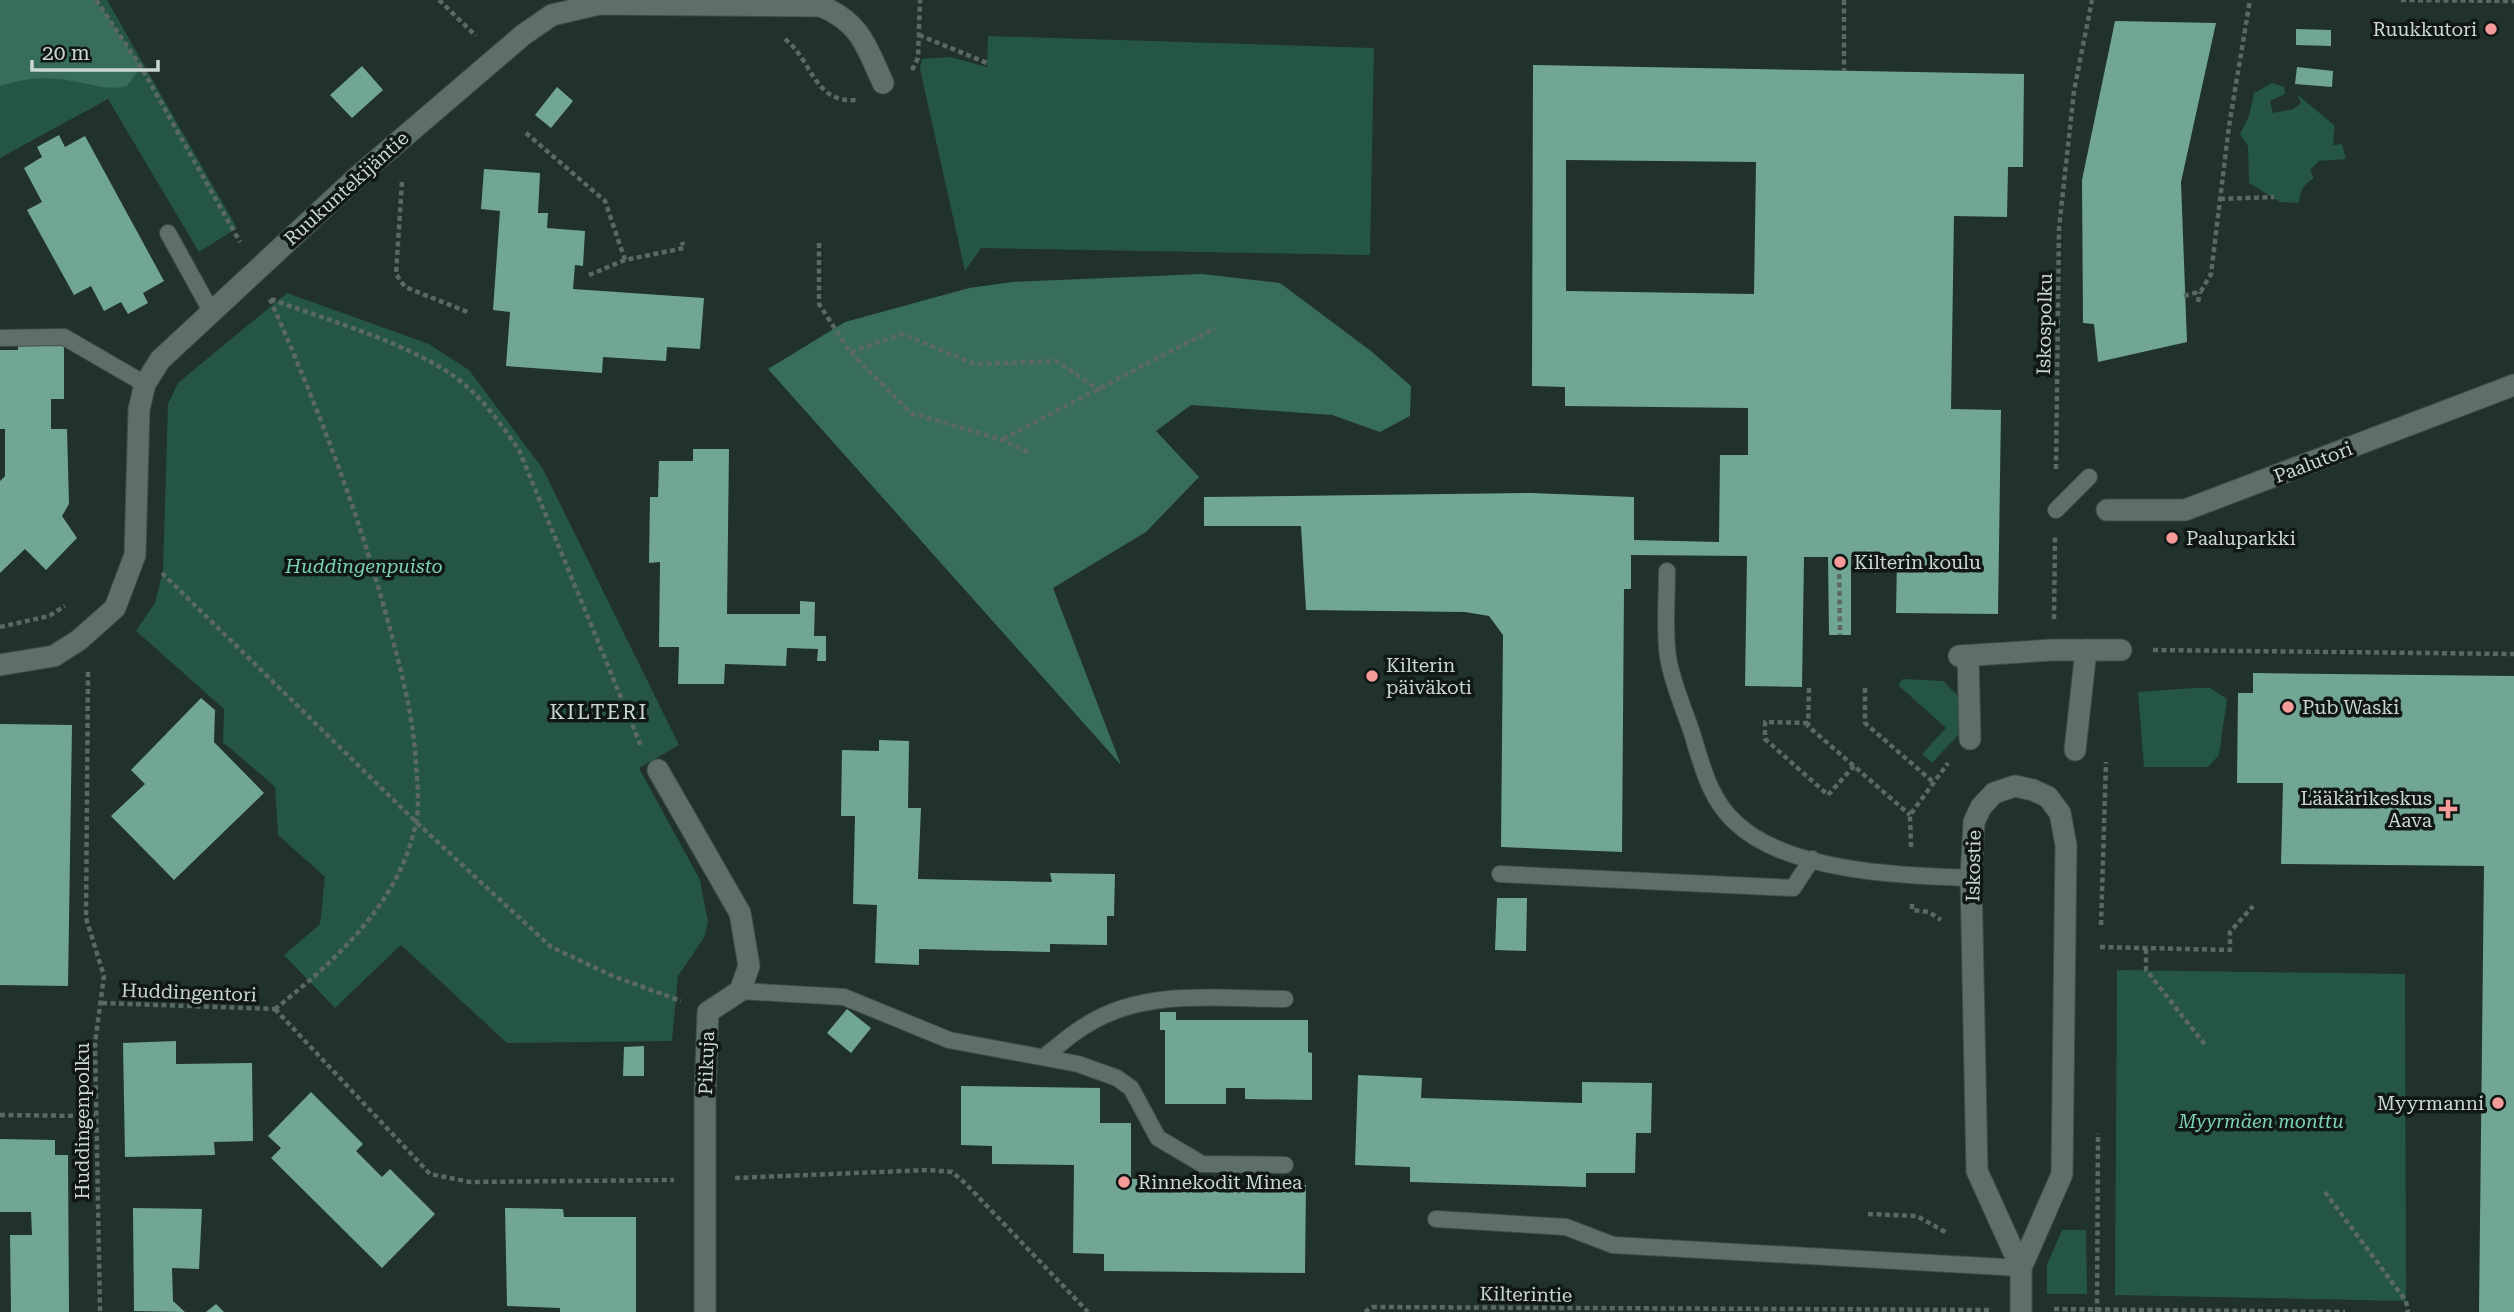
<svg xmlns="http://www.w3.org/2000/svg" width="2514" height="1312" font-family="'Roboto Serif',serif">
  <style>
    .green { fill: #245546 }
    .forest { fill: #386c5b }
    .building { fill: #72a694; fill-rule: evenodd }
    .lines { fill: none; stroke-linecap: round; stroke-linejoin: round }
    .service-casing { stroke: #404e49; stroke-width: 18 }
    .pedestrian-casing { stroke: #404e49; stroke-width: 23 }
    .minor-casing { stroke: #404e49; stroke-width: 23 }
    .path { stroke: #5b6964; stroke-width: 4.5; stroke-dasharray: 5 3.5; stroke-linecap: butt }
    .service { stroke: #5d6f68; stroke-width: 16 }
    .pedestrian { stroke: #5d6f68; stroke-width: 21 }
    .minor { stroke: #5d6f68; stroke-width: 21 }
    .poi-dot { fill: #f59b99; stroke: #101715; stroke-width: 2.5 }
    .labels { text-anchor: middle; stroke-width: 7; stroke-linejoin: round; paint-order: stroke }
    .poi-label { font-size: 19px; fill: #ccd6d2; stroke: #101715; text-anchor: start }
    .street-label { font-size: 19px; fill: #ccd6d2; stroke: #101715 }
    .park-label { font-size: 19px; font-style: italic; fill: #7dd2b7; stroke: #101715 }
    .neighbourhood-label { font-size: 21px; letter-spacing: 2px; fill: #ccd6d2; stroke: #101715 }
  </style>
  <rect width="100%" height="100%" fill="#21312b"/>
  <g class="green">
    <path d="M0 0H107L237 228 199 252 108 99 0 158Z"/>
    <path d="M988 36 1374 48 1370 255 981 248 965 271 920 69 922 59 950 57 987 67Z"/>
    <path d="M2272 83 2284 87 2285 94 2270 101 2273 113 2293 109 2301 103 2297 94 2335 126 2333 145 2342 144 2346 159 2319 161 2310 170 2314 178C2304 184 2300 191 2299 203L2280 202 2249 183 2248 146 2240 134 2249 116 2254 93Z"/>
    <path d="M287 293 429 344 469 370 543 469 679 745 639 768 700 880 708 922 704 938 678 976 672 1041 507 1043 401 945 335 1008 284 955 320 924 325 877 278 835 275 787 223 742 224 709 136 631 155 603 163 571 168 404 178 383Z"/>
    <path d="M1903 679 1943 681 1959 697V734L1932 763 1922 754 1946 728 1898 685Z"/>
    <path d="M2193 688H2210L2227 699 2219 755 2208 767H2144L2138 692Z"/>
    <path d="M2117 970 2405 974 2406 1301 2115 1295Z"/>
    <path d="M2062 1230H2086L2087 1294H2047V1265Z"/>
  </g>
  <g class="forest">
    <path d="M0 0H96L141 67 127 86C106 91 93 84 72 81 47 76 24 78 0 86Z"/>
    <path d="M1202 274 1280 283 1371 351 1411 386 1410 416 1380 432 1332 415 1191 405 1156 431 1199 477 1146 532 1053 588 1121 765 768 369 845 322 969 288 1013 282Z"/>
  </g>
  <g class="building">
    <path d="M2115 21 2216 23 2181 182 2187 342 2098 362 2094 324 2083 323 2082 180Z"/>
    <path d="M2296 29 2331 30V46L2296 45Z"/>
    <path d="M1533 65 2024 74 2023 167H2008L2007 217 1954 216 1951 409 2001 410 1998 614 1896 613 1897 558 1851 557V635H1829L1828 557H1804L1802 687 1745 686 1747 556 1631 555V589H1624L1622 852 1501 847 1503 635 1489 616 1465 612 1306 610 1301 526H1204V497L1531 493 1634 497V540L1719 542 1720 455H1748V408L1565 406V387L1532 386ZM1566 160 1756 162 1754 294 1566 291Z"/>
    <path d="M362 66 383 90 352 118 330 95Z"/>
    <path d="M2297 67 2333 71 2332 87 2295 84Z"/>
    <path d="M557 87 573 101 551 128 535 115Z"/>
    <path d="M59 135 65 147 85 136 164 281 143 293 148 303 128 314 121 302 104 311 91 286 74 295 27 210 42 202 24 168 42 157 37 147Z"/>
    <path d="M484 169 540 173 538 213H548L547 228 585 231 583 266 575 265 573 289 704 298 700 349 667 347 666 361 603 357 602 373 506 366 510 312 493 310 500 211 481 209Z"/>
    <path d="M64 342V399H51V429H67L69 504 62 516 77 538 46 570 25 549 0 573V481L5 476V429H0V350H18V343Z"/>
    <path d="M693 449H729L727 614H800V601L815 602 814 636H826V661H817L818 649 787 648 786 666 725 664 724 684H678L679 647H659L660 562 649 563 650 497H658L659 461H693Z"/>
    <path d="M2253 673 2514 676V1312H2479L2484 866 2281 864 2283 783H2237L2238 693H2253Z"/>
    <path d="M201 698 215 710 214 742 264 793 174 880 111 816 145 784 131 770Z"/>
    <path d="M0 724 72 725 68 986 0 985Z"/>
    <path d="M879 740 909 741 908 808H921L918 879 1052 882 1050 873 1115 874 1114 916H1107V945L1050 944V952L919 949V965L875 963 877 905 853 904 855 816H841L842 750 879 751Z"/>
    <path d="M1497 898H1527L1526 951 1495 950Z"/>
    <path d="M847 1009 871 1028 851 1053 827 1033Z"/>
    <path d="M1160 1012H1176V1020H1308V1052L1312 1053V1100L1245 1099V1088H1226V1104H1165V1030H1160Z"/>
    <path d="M176 1041V1064L252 1063 253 1141 214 1142 215 1155 125 1157 123 1043Z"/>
    <path d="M644 1046V1076H623L624 1047Z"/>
    <path d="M1358 1075 1422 1078 1421 1098 1582 1103V1082L1652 1083 1651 1133H1636L1635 1173H1586V1187L1410 1182V1167L1355 1165Z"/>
    <path d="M961 1086 1100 1088V1123H1131V1179H1175V1191L1276 1192V1185H1306L1305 1273 1104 1271V1254L1073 1253 1074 1165 992 1164V1146L961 1145Z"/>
    <path d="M311 1092 363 1144 356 1151 382 1177 390 1169 435 1214 382 1268 271 1158 281 1148 268 1136Z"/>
    <path d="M0 1139 55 1140V1155H68L69 1312H11L10 1235H32L31 1212H0Z"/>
    <path d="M133 1208 202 1209 199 1269 172 1268 173 1301 185 1312 134 1311Z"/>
    <path d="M505 1208 563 1209 564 1217H636V1312H560V1308L507 1306Z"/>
    <path d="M216 1304 224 1312H206Z"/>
  </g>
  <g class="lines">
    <g class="service-casing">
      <g id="service">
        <path d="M168 233 211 311"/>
        <path d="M0 338 64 337 145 384"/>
        <path d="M2056 510 2089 477"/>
        <path d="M1667 571C1667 599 1664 630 1668 657 1672 682 1684 709 1692 733 1702 766 1710 800 1736 823 1788 872 1903 876 1971 878"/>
        <path d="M1500 874 1793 888 1812 859"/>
        <path d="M740 991 844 997 949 1040 1078 1064 1117 1078 1131 1088 1158 1138 1202 1164 1285 1165"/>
        <path d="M1044 1057C1058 1046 1072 1033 1088 1024 1146 988 1220 999 1285 999"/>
        <path d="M1436 1219 1566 1227 1613 1245 2021 1268"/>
      </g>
    </g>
    <g class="pedestrian-casing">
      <g id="pedestrian">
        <path d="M2107 510H2185L2514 385"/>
        <path d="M1959 656 2052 650H2121"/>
        <path d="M1968 656 1970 739"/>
        <path d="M2075 750 2086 650"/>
      </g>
    </g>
    <g class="minor-casing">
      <g id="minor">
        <path d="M0 665 54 656 79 640 115 608 135 555 139 409 145 384 160 360 356 178 523 35 552 15 599 4 821 6C861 23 866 46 883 83"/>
        <path d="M658 770 740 913 749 966 740 991 708 1012 705 1094V1312"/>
        <path d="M2021 1312V1268L2062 1174 2066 845 2060 813 2048 797 2033 790 2015 786 1994 793 1981 807 1974 822 1971 878 1977 1171 2021 1268"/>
      </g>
    </g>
    <g class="path">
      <path d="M96 0 141 67 240 242"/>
      <path d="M439 0 476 36"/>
      <path d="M1844 0V71"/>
      <path d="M2401 0 2514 1"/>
      <path d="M919 35 987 63"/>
      <path d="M785 39C813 61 813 103 856 100"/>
      <path d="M912 70 918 58 920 0"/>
      <path d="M526 133 605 201 625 260 684 248 682 242"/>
      <path d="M402 182 396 274 405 287 470 313"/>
      <path d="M2220 199 2274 197"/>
      <path d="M819 243V304L850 352 911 413 1003 440 1028 452"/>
      <path d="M589 275 625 260"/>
      <path d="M2184 296 2201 291 2211 274 2229 126 2250 0"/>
      <path d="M270 299C316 403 357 508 387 618 400 666 413 713 416 764 417 782 420 803 416 822 401 902 335 961 275 1009"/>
      <path d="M271 299C329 321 404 341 455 377 481 396 501 424 519 450L641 746"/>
      <path d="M2198 302 2200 292"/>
      <path d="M851 352 902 334 975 364 1057 361 1100 391"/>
      <path d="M1003 439 1215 328"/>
      <path d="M2056 469 2059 228 2074 91 2092 0"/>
      <path d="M1839 557 1840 635"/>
      <path d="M162 573 416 822 551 947 613 976 681 1001"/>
      <path d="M2054 619 2055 537"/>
      <path d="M0 627 49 616 65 606"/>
      <path d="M2153 650 2514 654"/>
      <path d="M88 672 86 918 104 976 95 1043 100 1312"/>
      <path d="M1809 688 1808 726 1910 815"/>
      <path d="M1865 688V723L1932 781"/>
      <path d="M1808 723 1765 722V739L1828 795 1854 766"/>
      <path d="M1911 847 1910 815 1948 763"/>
      <path d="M1912 904V910L1929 912 1941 920"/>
      <path d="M2101 925 2106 762"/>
      <path d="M2100 947 2230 950V932L2253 906"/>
      <path d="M2146 949V970L2206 1046"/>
      <path d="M102 1003 275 1009"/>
      <path d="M275 1009 430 1174 470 1182 674 1180"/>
      <path d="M0 1115 95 1116"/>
      <path d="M735 1178 928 1170 952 1172 965 1183 1088 1312"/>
      <path d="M2325 1192 2406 1301 2408 1312"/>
      <path d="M1868 1214 1917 1216 1947 1233"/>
      <path d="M2054 1309 2345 1312"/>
      <path d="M1365 1312 1372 1307 1989 1310"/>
      <path d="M2097 1312 2098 1133"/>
    </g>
    <use href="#service" class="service"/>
    <use href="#pedestrian" class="pedestrian"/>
    <use href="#minor" class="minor"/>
  </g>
  <g class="poi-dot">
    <circle cx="2491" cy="29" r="7"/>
    <circle cx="2172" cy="538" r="7"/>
    <circle cx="1840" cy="562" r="7"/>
    <circle cx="1372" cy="676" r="7"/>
    <circle cx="2288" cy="707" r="7"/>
    <path d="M2444.5 798.5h7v7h7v7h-7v7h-7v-7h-7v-7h7z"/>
    <circle cx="2498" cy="1103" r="7"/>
    <circle cx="1124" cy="1182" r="7"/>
  </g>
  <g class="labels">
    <g class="poi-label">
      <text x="2477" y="36" text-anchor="end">Ruukkutori</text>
      <text x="2186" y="545">Paaluparkki</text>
      <text x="1854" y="569">Kilterin koulu</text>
      <text x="1386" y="672">Kilterin<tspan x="1386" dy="22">päiväkoti</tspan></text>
      <text x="2302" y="714">Pub Waski</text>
      <text x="2432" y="805" text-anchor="end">Lääkärikeskus<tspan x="2432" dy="22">Aava</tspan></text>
      <text x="2484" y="1110" text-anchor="end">Myyrmanni</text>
      <text x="1138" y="1189">Rinnekodit Minea</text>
    </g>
    <g class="street-label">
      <text transform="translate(346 188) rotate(-42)" y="7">Ruukuntekijäntie</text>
      <text transform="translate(2044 324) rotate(-89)" y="7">Iskospolku</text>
      <text transform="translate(2313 462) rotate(-21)" y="7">Paalutori</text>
      <text transform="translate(1973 866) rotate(-89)" y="7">Iskostie</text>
      <text transform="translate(189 992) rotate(2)" y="7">Huddingentori</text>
      <text transform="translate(706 1063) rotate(-88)" y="7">Piikuja</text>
      <text transform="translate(82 1121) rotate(-90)" y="7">Huddingenpolku</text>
      <text transform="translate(1526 1294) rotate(1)" y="7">Kilterintie</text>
    </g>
    <g class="park-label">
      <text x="364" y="573">Huddingenpuisto</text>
      <text x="2261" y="1128">Myyrmäen monttu</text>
    </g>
    <g class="neighbourhood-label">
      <text x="599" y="719">KILTERI</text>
    </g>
  </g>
  <path d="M32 60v10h126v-10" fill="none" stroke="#ccd6d2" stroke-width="3.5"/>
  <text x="42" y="60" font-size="21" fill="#ccd6d2" stroke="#101715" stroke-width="5" paint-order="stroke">20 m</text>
</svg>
